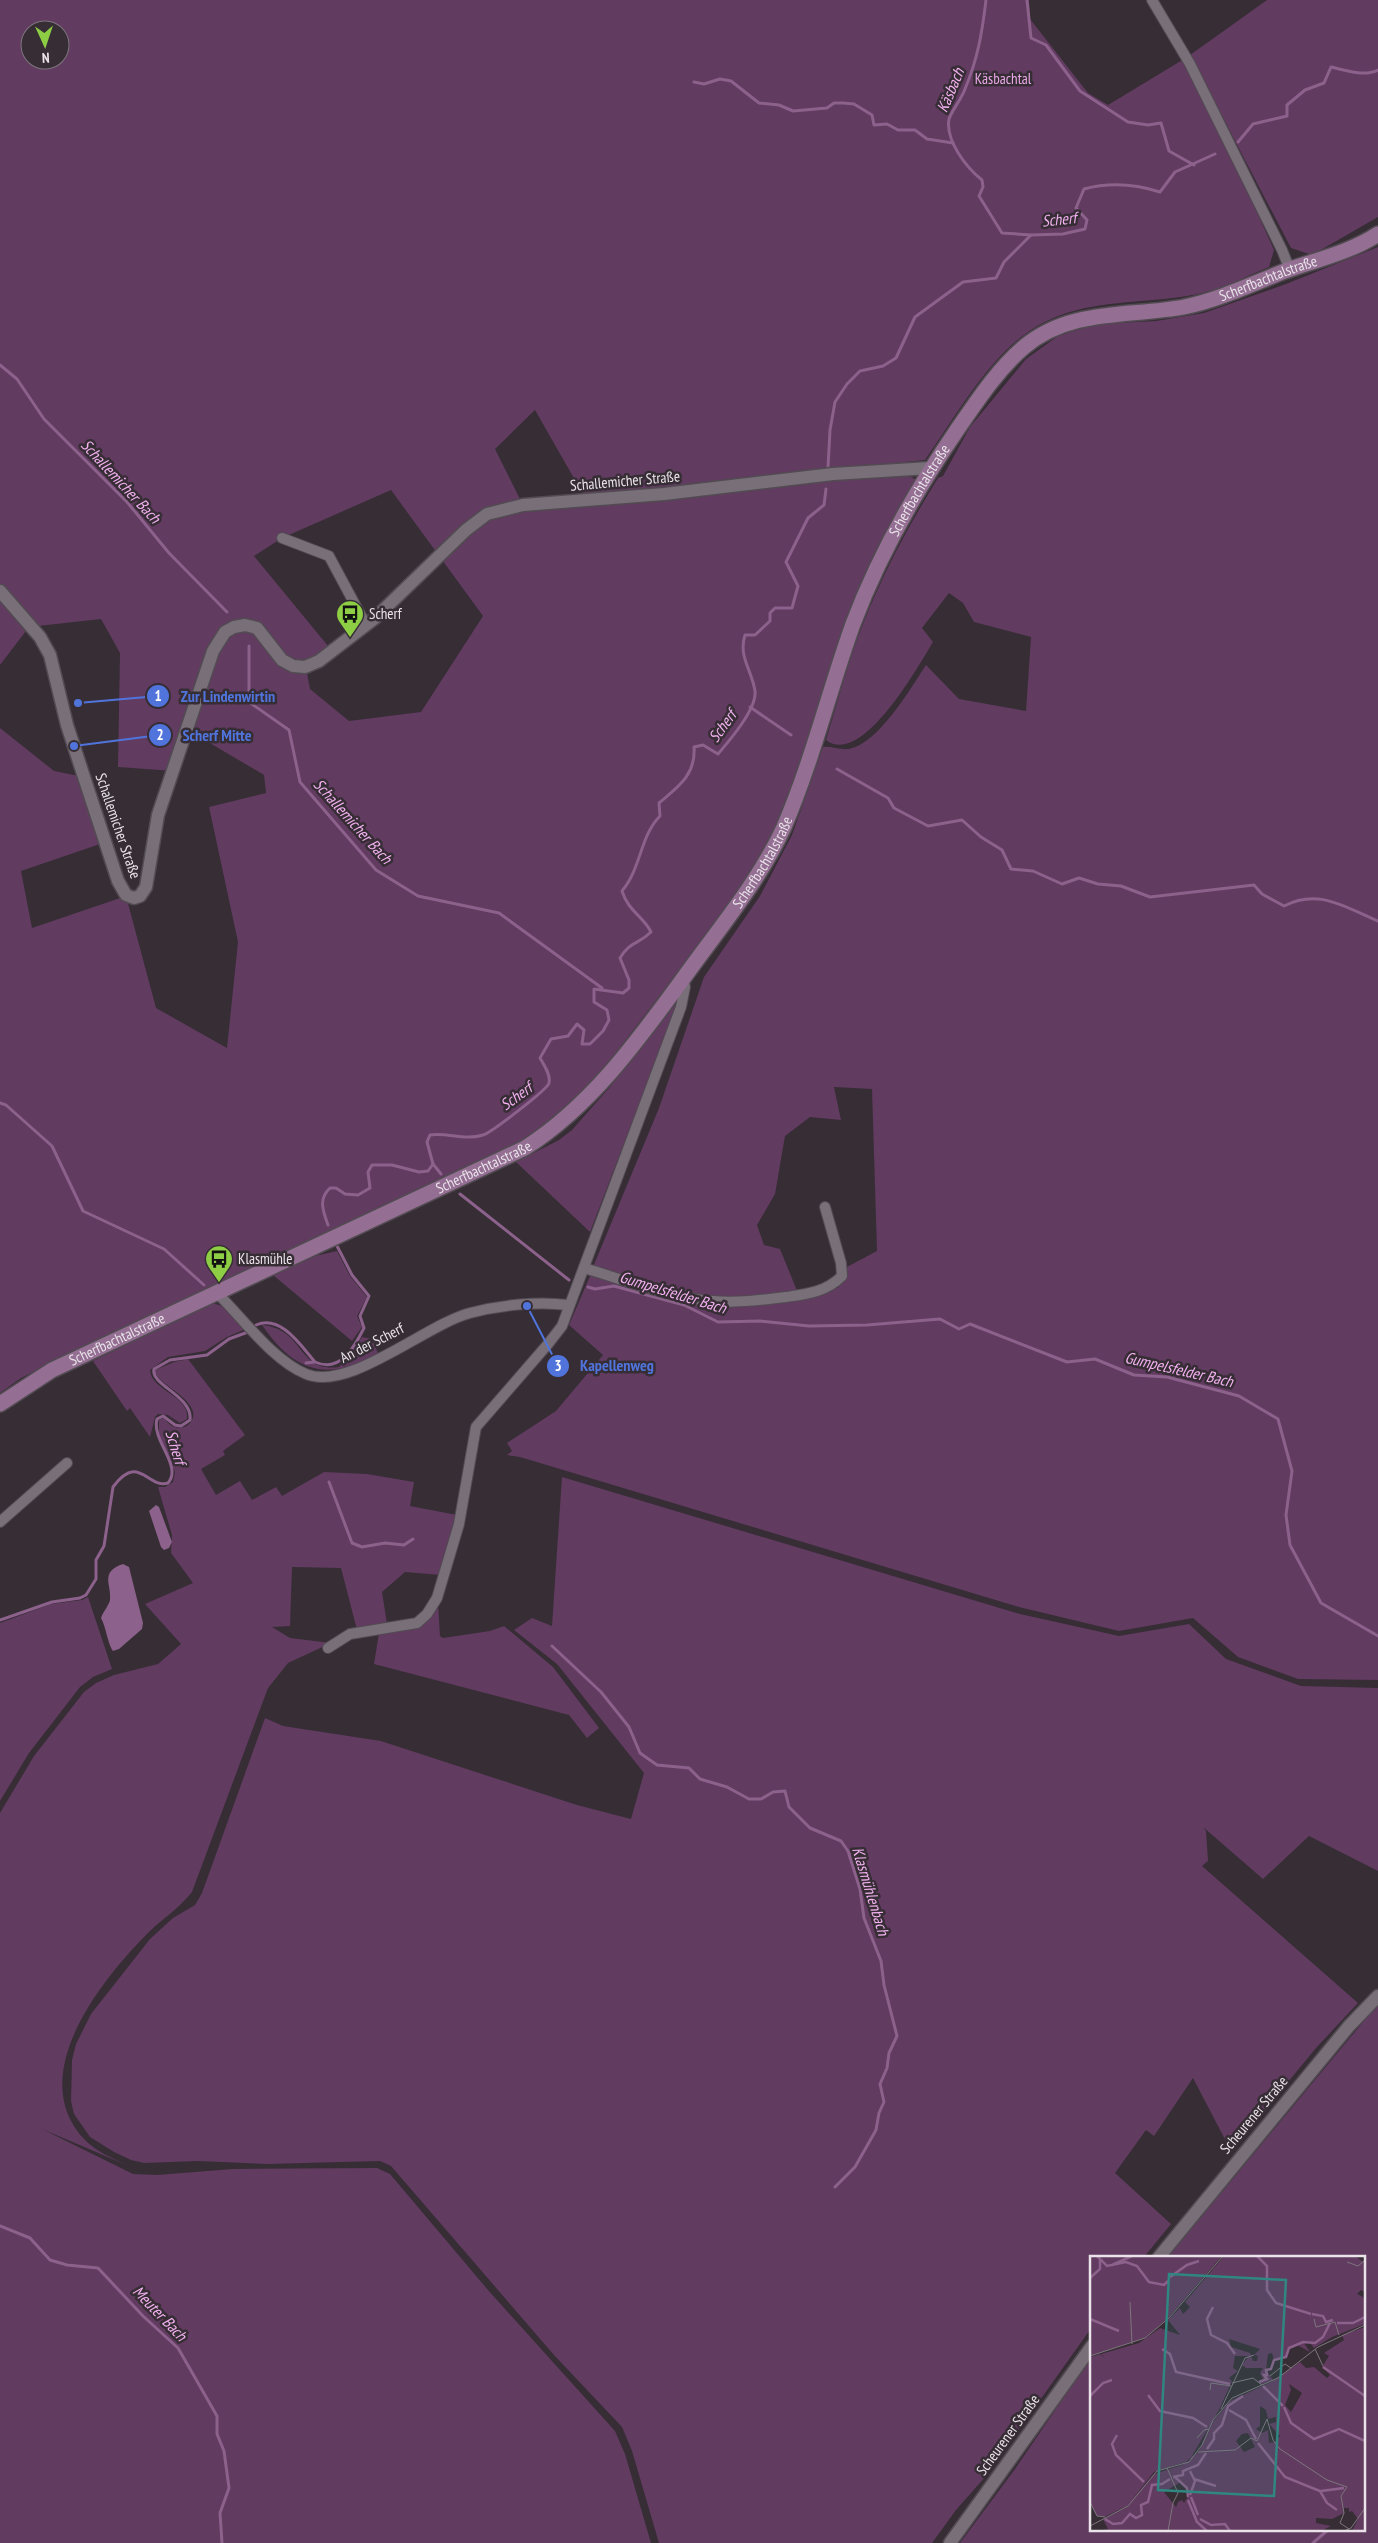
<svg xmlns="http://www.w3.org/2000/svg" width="1378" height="2543" font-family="'PT Sans Narrow',sans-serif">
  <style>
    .green { fill: #613b60; fill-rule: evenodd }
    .water { fill: #8c618b }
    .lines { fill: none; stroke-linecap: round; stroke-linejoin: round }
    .stream { stroke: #8c618b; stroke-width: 3 }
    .minor-casing { stroke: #524b52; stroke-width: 12 }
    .tertiary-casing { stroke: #524b52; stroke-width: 15 }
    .secondary-casing { stroke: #524b52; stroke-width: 18 }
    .minor { stroke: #786f78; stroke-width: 10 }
    .tertiary { stroke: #786f78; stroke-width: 12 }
    .secondary { stroke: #946f93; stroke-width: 15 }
    .labels { text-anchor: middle; stroke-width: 5; stroke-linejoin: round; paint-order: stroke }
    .park-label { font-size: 15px; fill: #eba9e8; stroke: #362d35 }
    .street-label { font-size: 15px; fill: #eae4ea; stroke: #362d35 }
    .poi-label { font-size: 15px; fill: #eae4ea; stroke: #362d35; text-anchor: start }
    .water-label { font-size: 16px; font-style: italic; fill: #f3b1f0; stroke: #362d35 }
    .inset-river { fill: none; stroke: #8c618b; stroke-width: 2.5 }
    .inset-road { fill: none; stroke: #7e767d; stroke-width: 1 }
    .view { fill: #308681; fill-opacity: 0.15; stroke: #308681; stroke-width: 2.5 }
    .inset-edge { fill: none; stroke: #eae4ea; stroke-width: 2.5 }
    .leader { fill: none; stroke: #5074dc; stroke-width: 2 }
    .callout-dot { fill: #5074dc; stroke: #362d35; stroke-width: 2 }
    .mark-label { font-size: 15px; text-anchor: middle; font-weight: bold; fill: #fff }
    .callout-label { font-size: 16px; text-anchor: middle; font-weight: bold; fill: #5074dc; stroke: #362d35; stroke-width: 5; stroke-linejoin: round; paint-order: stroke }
  </style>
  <rect width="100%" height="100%" fill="#362d35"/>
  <g class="green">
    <path d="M0 0H1029L1030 19 1088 93 1108 105 1184 59 1225 141 1274 250 1269 267C1249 275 1227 287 1206 292 1142 308 1081 293 1024 335 986 362 952 422 925 460L801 473 835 479 910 476 916 480 859 593 832 662 787 802 766 847 735 897 586 1092 561 1117 491 1160 107 1335 21 1378 0 1393V728L54 771 84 777 106 842 21 871 32 928 126 896 156 1008 227 1048 238 942 209 807 266 793 264 775 186 729 174 771 118 767 120 653 101 619 29 627 0 665ZM30 30H60V60H30ZM535 410 587 501 523 505 495 449ZM391 490 483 616 421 712 349 721 310 689 306 668 333 652 254 556 282 538Z"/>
    <path d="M1267 0H1378V217L1312 255 1291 248 1190 55Z"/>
    <path d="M1378 247V1680L1298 1679 1238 1657 1193 1618 1119 1631 1019 1607 520 1457 507 1455 512 1451 507 1443 556 1411 603 1355 569 1325 590 1276 597 1275 713 1304 834 1289 839 1287 837 1285 843 1269 877 1251 872 1089 834 1087 841 1120 810 1117 785 1136 775 1194 757 1225 764 1245 780 1249 798 1293 753 1298H714L689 1294 593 1267 659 1108 704 977 760 896 792 835 823 747C831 746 840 750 849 749 879 743 910 689 926 665L959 699 1026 711 1031 637 974 622 963 603 949 593 922 628 933 642C919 665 862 768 826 740 838 701 848 661 863 624 883 573 909 525 938 478L943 476 970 427 1026 359 1058 336 1095 324 1156 321 1204 313 1286 284Z"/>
    <path d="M675 1003 676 1008 590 1232 516 1162 559 1140 572 1130 609 1088Z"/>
    <path d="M337 1251 350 1276 367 1297 357 1316 362 1327 352 1341 273 1275 315 1256Z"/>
    <path d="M211 1303 223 1306 246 1329 227 1337 205 1351 168 1357 150 1370C151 1391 190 1395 187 1419L180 1423 168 1415 158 1414 155 1417 150 1437 130 1408 127 1411 93 1361Z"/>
    <path d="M262 1325C305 1329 297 1373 339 1367L362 1337 372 1339 378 1353C328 1383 294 1372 262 1325Z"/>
    <path d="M188 1359 245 1435 223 1451 225 1455 201 1469 216 1495 240 1481 252 1500 276 1487 282 1496 324 1472 367 1474 414 1482 410 1506 457 1515 441 1575 405 1572 382 1592 387 1624 357 1630 341 1568 292 1567 290 1626 272 1627 290 1638 331 1643 288 1663 268 1688 192 1892C179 1909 160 1920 145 1936 100 1982 25 2076 84 2139 95 2151 114 2159 129 2166L42 2129 133 2174 157 2175 233 2169 377 2168 390 2174 488 2290 615 2431 625 2454 651 2543H0V1813L34 1756 84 1692 96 1683 114 1675 158 1664 181 1644 145 1604 193 1583 171 1553 172 1535 158 1487H165L173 1482 175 1472 159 1436V1420L163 1418C167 1421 170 1426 175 1427 187 1431 197 1419 192 1409 184 1393 164 1387 155 1373V1370L174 1362Z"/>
    <path d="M562 1477 1020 1614 1119 1636 1189 1624 1226 1659 1301 1686 1378 1688V1871L1309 1836 1263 1879 1203 1827 1206 1831 1208 1861 1202 1866 1358 2003 1316 2048 1231 2151 1193 2078 1154 2136 1146 2130 1115 2173 1171 2224 1144 2257H1092V2327L986 2476 956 2510 932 2543H659L632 2451 622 2427 554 2355 391 2166 380 2161 267 2164 198 2161 144 2163 131 2160 114 2152 90 2137 74 2114 71 2101 72 2060 76 2044 91 2014 150 1939 173 1918 195 1905 202 1893 265 1718 283 1726 381 1741 577 1805 631 1819 644 1773 557 1664 514 1630 532 1618 552 1626Z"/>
    <path d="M88 1597 112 1669 93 1677 80 1687 29 1753 0 1801V1623L51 1604 82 1600Z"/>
    <path d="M438 1603 440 1636 443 1638 490 1631 504 1626 553 1667 599 1728 587 1738 569 1715 374 1664 379 1633C407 1630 425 1632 438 1603Z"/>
    <path d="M1378 2004V2543H960L1015 2469 1092 2356V2529H1364V2257H1168Z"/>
  </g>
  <g class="water">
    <path d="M156 1505 159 1507 172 1542 169 1548 164 1550 161 1547 149 1511Z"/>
    <path d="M123 1564 129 1567 143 1623 142 1629 119 1649 113 1651C108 1645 106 1627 101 1618 103 1612 109 1605 110 1600 112 1585 99 1572 123 1564Z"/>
  </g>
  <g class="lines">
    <g class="stream">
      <path d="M986 0C982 33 978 58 965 89 962 98 951 112 949 119 945 141 967 168 982 180L983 187 979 196 1002 233 1031 235"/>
      <path d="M1027 0 1031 38 1046 45 1080 91 1128 122 1148 125 1161 123 1169 151 1194 165"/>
      <path d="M694 82 704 84 720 79 731 81 759 103 779 105 793 111 827 108 834 103H843L854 104 872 115 874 125 887 124 898 130H915L927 139 953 143"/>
      <path d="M1238 142 1253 124 1287 116V105L1305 90 1324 83 1331 67C1344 70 1365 77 1378 70"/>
      <path d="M0 365 17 379 44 419 127 502 169 553 227 612"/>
      <path d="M828 467 830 430 835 402 847 384 860 371 883 366 896 358 915 317 963 282 996 278 1004 262 1031 235 1063 234 1085 229 1087 220 1076 208 1084 189C1110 182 1135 184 1160 192L1175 172 1215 154"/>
      <path d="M249 646V702L289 730 300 782 376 870 418 896 499 913 602 988"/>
      <path d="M750 707 791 735"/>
      <path d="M837 769 888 798 894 808 928 826 962 820 981 837 1002 850 1011 869 1033 871 1062 884 1079 878 1098 884 1121 886 1150 897 1254 885 1262 894 1284 906C1319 888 1344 907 1378 921"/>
      <path d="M0 1103 6 1105 52 1146 83 1211 164 1249 204 1285"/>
      <path d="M433 1164 441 1174"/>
      <path d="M460 1194 569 1280"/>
      <path d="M328 1225C323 1211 318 1199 330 1188H336L345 1194 358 1195 370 1188 368 1172 372 1165H392L419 1172 428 1171 433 1164 427 1142 430 1135C447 1132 464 1141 483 1135 492 1132 548 1089 549 1083 551 1075 544 1065 540 1058L551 1039 568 1036 577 1024 584 1030 582 1044H590L603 1031 609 1020 607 1010 594 1002V989L623 993 629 988V980L620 958C630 941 638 945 651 932 644 917 628 911 622 891 641 869 640 836 660 816L659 803C678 787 696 775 694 747L703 745 718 754C729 741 757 709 755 691 752 670 738 657 745 635H755L770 621V613L775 608H792L798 586 786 562 808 518 824 505 826 489"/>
      <path d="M588 1287 595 1289 614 1286 684 1305 718 1322 760 1321 809 1326 867 1325 940 1319 959 1329 970 1324 1067 1362 1095 1359 1134 1375 1167 1377 1239 1396 1278 1419 1292 1471 1286 1515 1290 1545 1321 1603 1378 1636"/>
      <path d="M256 1325C281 1314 301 1346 315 1362 340 1373 354 1348 364 1328L360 1316 369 1296 352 1275 335 1242"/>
      <path d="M306 1363 314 1362"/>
      <path d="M329 1482 352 1543 362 1547 385 1543 404 1545 413 1539"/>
      <path d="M0 1620 52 1602 80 1598 86 1595 96 1579V1560L104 1546 113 1487C139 1452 147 1489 168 1483 183 1466 151 1440 157 1419L163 1416 175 1425 181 1426 190 1420C193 1396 150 1385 154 1369L170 1360 207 1355 229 1339 248 1332"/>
      <path d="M552 1646 601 1692 629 1727 640 1753 657 1765 689 1768 700 1779 727 1787 749 1799H761L773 1792 785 1791 789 1807 810 1828 841 1841 848 1851 860 1889 864 1918 881 1961 884 1985 897 2036 889 2053 887 2068 880 2084 884 2102 879 2113 876 2130 855 2167 835 2187"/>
      <path d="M0 2226 30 2238 50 2260 67 2265 98 2268 143 2316 178 2348 217 2416V2434L224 2451 229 2488 220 2513 222 2543"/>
      <path d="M1313 2543 1329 2529"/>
    </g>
    <g class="minor-casing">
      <g id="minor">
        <path d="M1152 0 1190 64 1282 250 1290 270"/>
        <path d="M282 538 329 556 366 625"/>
        <path d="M584 1268C625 1280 670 1298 713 1301 738 1303 762 1300 786 1297 807 1294 826 1292 842 1276L841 1263 825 1207"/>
        <path d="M216 1292C242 1317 272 1360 306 1374 349 1392 425 1325 470 1313 500 1305 538 1301 568 1305"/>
        <path d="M0 1522 67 1463"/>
        <path d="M328 1648 350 1634 417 1623 427 1614 437 1598 459 1524 476 1427 548 1344 562 1326 681 1007 685 987 683 979"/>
      </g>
    </g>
    <g class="tertiary-casing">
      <g id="tertiary">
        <path d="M0 591 40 637 50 655 67 725 118 881 126 895 134 898 140 896 146 887 158 815 213 651 225 632 234 627 245 625 257 628 282 660 293 666 305 667 319 661 375 618 466 530 487 514 523 505 664 494 833 474 930 468"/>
        <path d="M1159 2257 1349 2026 1378 1996"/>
        <path d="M950 2543 1092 2346"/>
      </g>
    </g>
    <g class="secondary-casing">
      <g id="secondary">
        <path id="s1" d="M0 1404 52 1370 525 1148C597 1102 646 1029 696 961 727 919 762 875 784 827 812 762 829 691 853 624 879 555 916 490 957 430 977 401 997 370 1024 347 1070 308 1130 317 1184 307 1218 300 1252 284 1285 271 1316 260 1351 252 1378 234"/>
      </g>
    </g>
    <use href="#minor" class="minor"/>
    <use href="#tertiary" class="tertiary"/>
    <use href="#secondary" class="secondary"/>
  </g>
  <defs>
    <g id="bus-pin" transform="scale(1.4375)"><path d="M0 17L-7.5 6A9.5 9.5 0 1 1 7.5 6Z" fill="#8dce44" stroke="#362d35"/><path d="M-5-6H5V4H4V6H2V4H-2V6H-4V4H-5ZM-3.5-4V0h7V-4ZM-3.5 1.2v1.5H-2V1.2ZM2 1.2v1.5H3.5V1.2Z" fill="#111"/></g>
  </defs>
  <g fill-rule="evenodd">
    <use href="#bus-pin" x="350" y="614"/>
    <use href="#bus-pin" x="219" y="1259"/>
  </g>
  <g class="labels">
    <g class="park-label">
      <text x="1003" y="84">Käsbachtal</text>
    </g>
    <g class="street-label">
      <text dy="5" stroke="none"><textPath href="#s1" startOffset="1799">Scherfbachtalstraße</textPath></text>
      <text transform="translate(625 481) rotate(-5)" y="5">Schallemicher Straße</text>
      <text dy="5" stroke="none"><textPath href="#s1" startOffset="1364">Scherfbachtalstraße</textPath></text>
      <text transform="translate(118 826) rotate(71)" y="5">Schallemicher Straße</text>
      <text dy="5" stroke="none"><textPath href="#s1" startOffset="959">Scherfbachtalstraße</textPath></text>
      <text dy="5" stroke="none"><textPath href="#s1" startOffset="539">Scherfbachtalstraße</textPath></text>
      <text dy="5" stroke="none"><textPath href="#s1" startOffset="134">Scherfbachtalstraße</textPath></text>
      <text transform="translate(372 1343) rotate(-27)" y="5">An der Scherf</text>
      <text transform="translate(1254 2115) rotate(-50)" y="5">Scheurener Straße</text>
      <text transform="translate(1008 2435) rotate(-54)" y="5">Scheurener Straße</text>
    </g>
    <g class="poi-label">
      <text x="369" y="619">Scherf</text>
      <text x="238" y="1264">Klasmühle</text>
    </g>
    <g class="water-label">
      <text transform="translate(950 90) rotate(-67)" y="6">Käsbach</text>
      <text transform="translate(1059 219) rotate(-6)" y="6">Scherf</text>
      <text transform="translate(121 481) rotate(47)" y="6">Schallemicher Bach</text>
      <text transform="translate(722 726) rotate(-54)" y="6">Scherf</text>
      <text transform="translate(353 821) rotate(48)" y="6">Schallemicher Bach</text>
      <text transform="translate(516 1096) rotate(-36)" y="6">Scherf</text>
      <text transform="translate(673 1292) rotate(17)" y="6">Gumpelsfelder Bach</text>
      <text transform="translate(1179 1369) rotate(13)" y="6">Gumpelsfelder Bach</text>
      <text transform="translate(176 1447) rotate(73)" y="6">Scherf</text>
      <text transform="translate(871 1891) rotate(73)" y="6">Klasmühlenbach</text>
      <text transform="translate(160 2313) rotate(46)" y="6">Meuter Bach</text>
    </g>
  </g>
  <g transform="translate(1090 2256)">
    <rect width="275" height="275" fill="#362d35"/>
    <path d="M0 0H132L78 62 55 82 0 100ZM134 0H265L275 7V36L271 34 267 38 273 41 275 46V68L242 81 224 92 220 87H214L220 96 207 89 199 92 196 101 184 104 182 97 178 98 176 114 183 124 172 128 169 126 174 124 170 117 173 112H156L152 109 159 100H145L143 112 148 115 139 122 142 125 129 154 99 205 64 216 37 250 14 261 7 260 0 246V101L10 98 15 102 11 98 49 87 70 72 90 79 78 64 90 52 93 58 100 51 95 46ZM139 83 170 93 164 99 168 100 167 105H163L160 97 141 91ZM275 71V275H262L268 263 262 255 259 256V252H253L254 257 242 263 226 262V267L241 270 231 275H8L18 273 13 263 35 252 64 218 92 209 109 195 121 168 140 145 181 126 210 106 216 112 224 111 237 122 240 119 232 111 239 100 234 97 254 84 252 79ZM199 128 212 137 201 156 195 149 201 134ZM170 150 176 154 178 163 186 161V166L179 168 190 180 185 186 179 187 178 174 172 177 166 173 170 170ZM158 177 165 191 154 196 146 185 152 178ZM91 226 97 234V242L94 247 92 244 88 246 86 251 74 236Z" fill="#613b60" fill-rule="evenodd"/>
    <path class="inset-river" d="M7 0 17 10 36 6 47 10 59 26 74 29 78 25M167 0 177 10V34L186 47 221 58M22 9 42 0M80 21 97 9 109 5M0 22 10 13V4M123 51 117 63 121 79 137 87 145 98M222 58 233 60 236 66 243 64M0 63 29 75M247 67H263L275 61M72 93 80 98 86 116 140 128M233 111 275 140M169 126 177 123 174 119H177L176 114 181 113 184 104 196 101 199 92 213 86 225 87 233 81 240 67M173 130 193 150M58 139 70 155 103 162 117 171M0 140 13 127 22 124M194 151 201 167 224 183 249 173 275 185M139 154 156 164 166 183M27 179 22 188 26 199 54 226M168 187 195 221 230 235 237 247 247 254M117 193 124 183V177L132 169 138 150 153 140M100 215 105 225 100 239M83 221 93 219V215L108 209 116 197M85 221 97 232 98 241M104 223 126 230M231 235 254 232M101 241 108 259M98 244 107 266 117 275M15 263 23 268 32 267 40 258 46 262 52 259 51 249 58 246 62 229 72 228 80 223M110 263 121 269 135 268 140 275"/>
    <path class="inset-road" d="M257 6 268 10 274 5M40 46 42 88M224 63 226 71 245 66 249 79M225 93 233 110M0 100 55 82 79 62 133 0M180 120 195 108 201 112M142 127 163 122 172 129M120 134 121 127 141 130M131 153 155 102 164 99M177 163 183 184 190 193 237 224 257 231 251 240 254 257 250 267 259 273M107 182 114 174 119 173M108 196 145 194 161 182 167 185 177 163M77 212 88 237 83 247 78 275M0 246 7 260 15 261M0 270 38 250 67 215 99 206 112 189 123 164 142 142 188 122 228 91 275 69M254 275 261 272 275 252"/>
    <path class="view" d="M79 18 196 24 184 240 68 234Z"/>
    <rect width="275" height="275" class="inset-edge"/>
  </g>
  <path class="leader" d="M78 703L158 696M74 746L160 735M527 1306L558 1366"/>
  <g class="callout-dot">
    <circle cx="78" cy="703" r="5"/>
    <circle cx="74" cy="746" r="5"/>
    <circle cx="527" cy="1306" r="5"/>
    <circle cx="158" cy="696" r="12"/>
    <circle cx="160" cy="735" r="12"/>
    <circle cx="558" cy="1366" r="12"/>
  </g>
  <g class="mark-label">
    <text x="158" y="701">1</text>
    <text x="160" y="740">2</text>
    <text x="558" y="1371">3</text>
  </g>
  <g class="callout-label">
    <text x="228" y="702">Zur Lindenwirtin</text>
    <text x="217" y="741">Scherf Mitte</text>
    <text x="617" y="1371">Kapellenweg</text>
  </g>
  <g transform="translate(45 45) rotate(177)"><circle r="24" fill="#362d35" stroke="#7e767d"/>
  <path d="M0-4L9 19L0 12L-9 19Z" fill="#8dce44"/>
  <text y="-8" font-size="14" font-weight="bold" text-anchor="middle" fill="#eae4ea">N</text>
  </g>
</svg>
